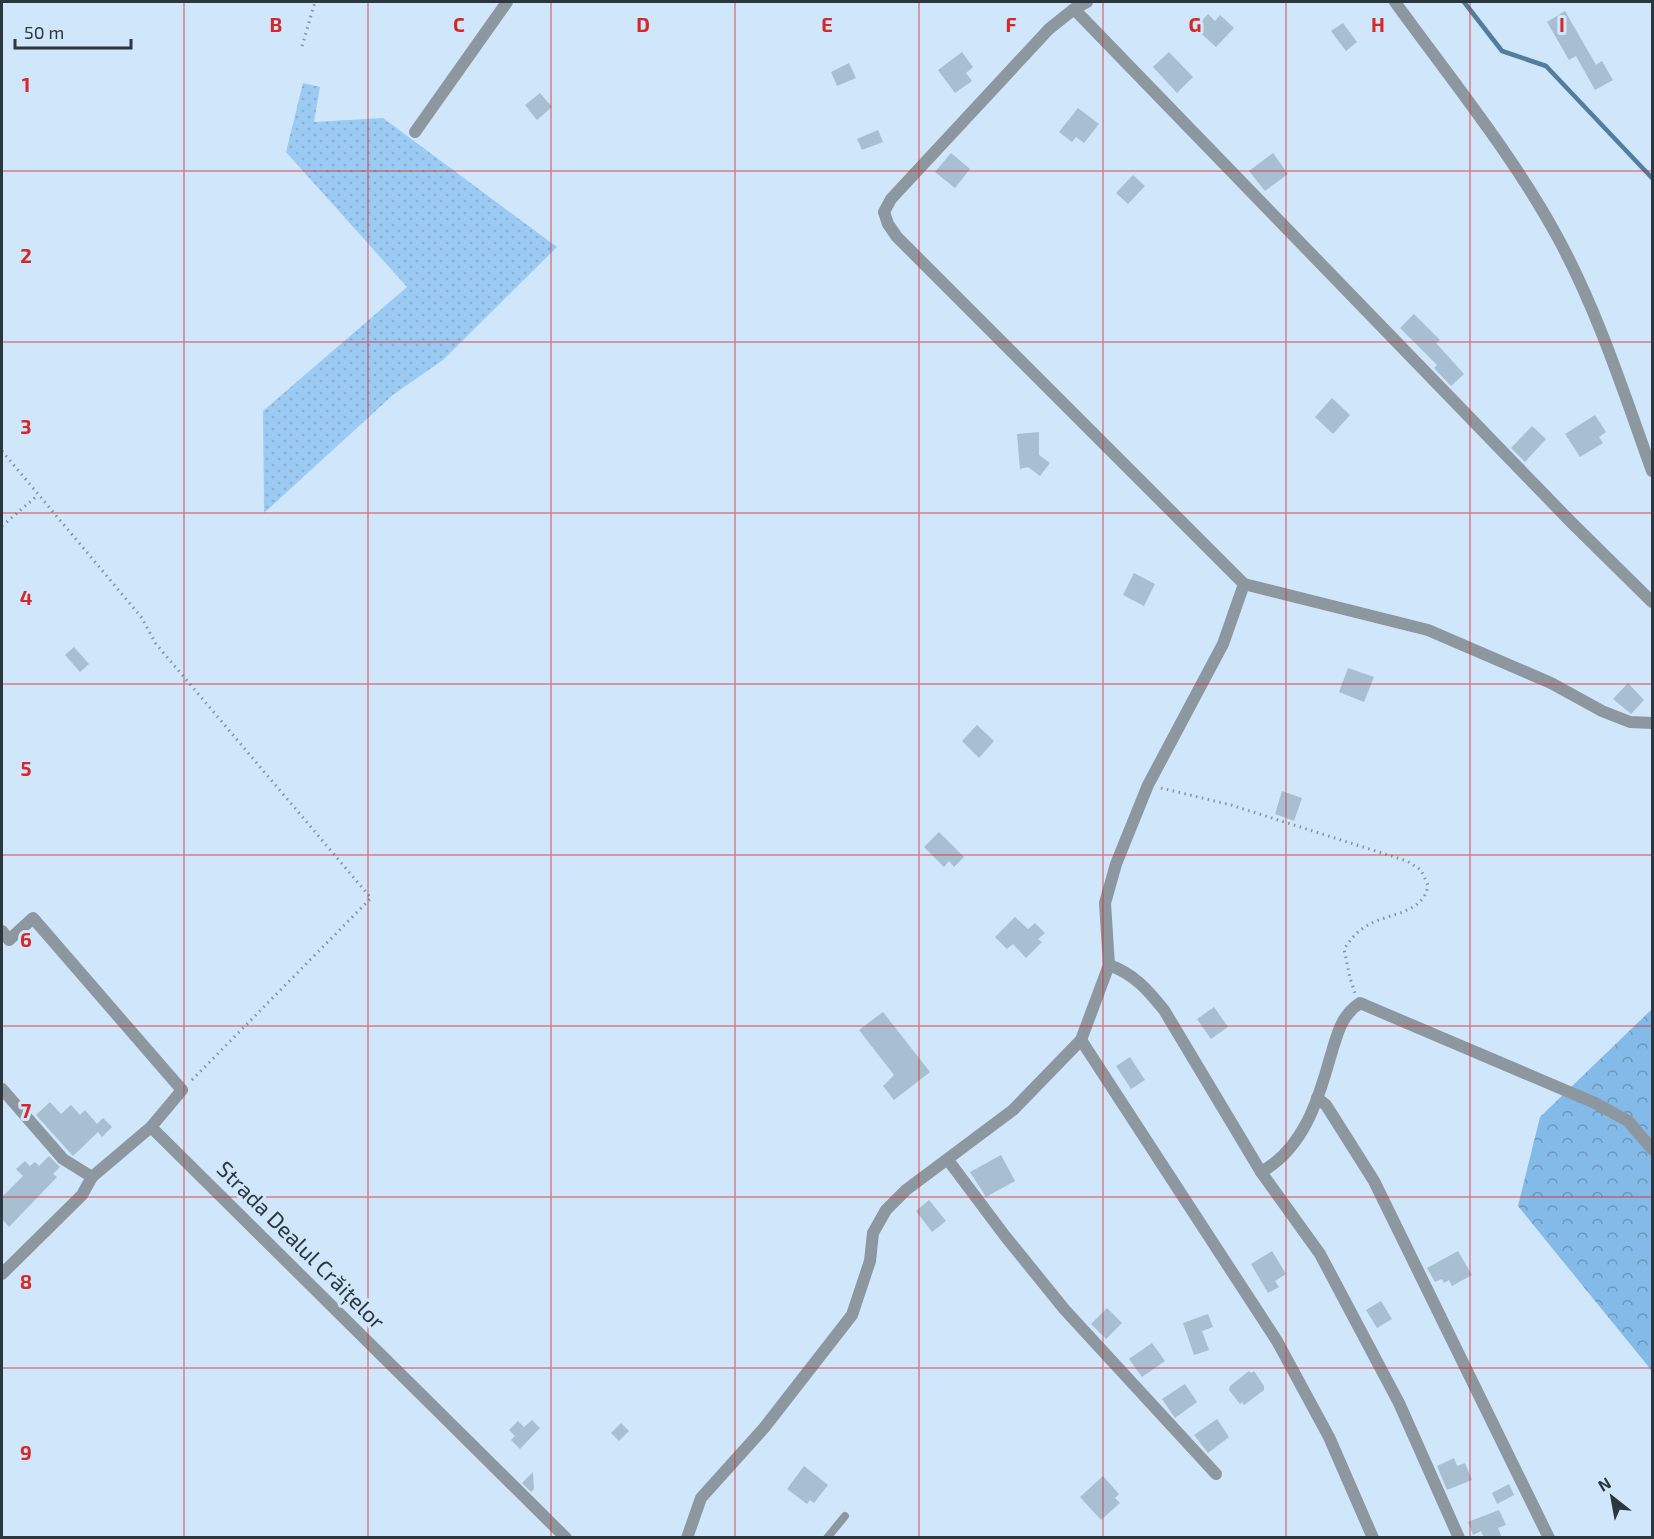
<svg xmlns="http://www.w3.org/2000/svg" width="1654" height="1539" font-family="'Exo 2',sans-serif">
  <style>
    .grass { fill: url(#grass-dots) }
    .forest { fill: url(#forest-crowns) }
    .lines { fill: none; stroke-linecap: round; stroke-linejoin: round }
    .stream { stroke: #537d9e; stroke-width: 4.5 }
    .building { fill: #a8bfd2 }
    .path { stroke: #8394a2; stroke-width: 3; stroke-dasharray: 1.5 4.5; stroke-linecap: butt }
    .lane { stroke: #8d979f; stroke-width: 8 }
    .street { stroke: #8d979f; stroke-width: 12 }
    .grid { fill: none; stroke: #d62828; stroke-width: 1.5; stroke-opacity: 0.55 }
    .labels { text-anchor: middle; stroke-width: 6; stroke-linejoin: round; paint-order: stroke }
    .street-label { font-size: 22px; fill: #2c363d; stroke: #d0e7fb }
    .grid-label { font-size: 20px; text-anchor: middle; font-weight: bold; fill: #d62828; stroke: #d0e7fb; stroke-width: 6; stroke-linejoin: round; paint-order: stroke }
  </style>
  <defs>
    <pattern id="grass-dots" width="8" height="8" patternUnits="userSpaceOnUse" patternTransform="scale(1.5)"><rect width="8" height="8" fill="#9bcaf2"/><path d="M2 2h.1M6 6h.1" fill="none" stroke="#86aed0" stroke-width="1.8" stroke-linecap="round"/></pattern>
    <pattern id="forest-crowns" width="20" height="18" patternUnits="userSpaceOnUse" patternTransform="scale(1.5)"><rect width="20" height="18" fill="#83bae8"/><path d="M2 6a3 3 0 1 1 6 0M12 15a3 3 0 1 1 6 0" fill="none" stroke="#6b98bd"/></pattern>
  </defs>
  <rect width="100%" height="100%" fill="#d0e7fb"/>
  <path class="grass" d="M303 83 320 87 314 122 383 118 557 247 443 360 394 394 264 513 263 411 407 287 286 152Z"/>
  <path class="forest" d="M1652 1009V1371L1518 1206 1540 1117Z"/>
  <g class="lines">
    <path class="stream" d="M1464 2 1502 51 1546 66 1652 178"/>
  </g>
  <g class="building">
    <path d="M1565 11 1596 65 1602 61 1613 80 1595 90 1576 56 1569 60 1547 22Z"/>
    <path d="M1208 14 1215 21 1220 15 1234 28 1216 47 1195 28Z"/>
    <path d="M1343 23 1357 42 1346 51 1331 31Z"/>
    <path d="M962 52 973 67 966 73 972 81 955 93 938 70Z"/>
    <path d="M1169 52 1193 77 1177 93 1153 67Z"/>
    <path d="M849 63 856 78 837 86 831 72Z"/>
    <path d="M540 93 552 107 537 120 525 105Z"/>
    <path d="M1078 108 1099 124 1084 143 1076 137 1072 142 1059 132Z"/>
    <path d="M878 130 883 142 862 150 857 139Z"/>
    <path d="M951 153 970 169 955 188 935 172Z"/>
    <path d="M1273 153 1288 174 1265 191 1249 171Z"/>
    <path d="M1133 175 1145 186 1128 204 1116 193Z"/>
    <path d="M1414 314 1440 340 1436 343 1464 374 1451 386 1434 368 1437 365 1400 328Z"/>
    <path d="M1332 398 1350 415 1333 434 1315 417Z"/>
    <path d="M1595 415 1606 432 1599 437 1603 443 1580 457 1565 434Z"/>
    <path d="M1532 426 1546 439 1525 462 1511 448Z"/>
    <path d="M1039 432V455L1050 463 1040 476 1028 467 1020 469 1017 434Z"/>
    <path d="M1134 573 1155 584 1144 606 1123 595Z"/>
    <path d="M74 647 89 664 80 672 65 655Z"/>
    <path d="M1348 668 1374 677 1364 702 1339 692Z"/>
    <path d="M1628 683 1644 700 1631 714 1613 699Z"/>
    <path d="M977 725 994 741 979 758 962 741Z"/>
    <path d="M1282 791 1302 798 1294 821 1275 814Z"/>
    <path d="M939 832 964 857 954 867 949 861 944 867 924 847Z"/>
    <path d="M1015 917 1028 929 1035 923 1045 933 1038 939 1042 942 1026 958 1013 944 1007 949 995 937Z"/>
    <path d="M1214 1007 1228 1027 1211 1039 1197 1019Z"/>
    <path d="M883 1012 930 1072 894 1100 883 1086 894 1075 859 1030Z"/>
    <path d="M1130 1057 1145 1080 1131 1089 1116 1066Z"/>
    <path d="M50 1102 61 1114 71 1105 80 1115 85 1110 97 1124 103 1118 112 1127 102 1137 98 1132 73 1156 36 1115Z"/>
    <path d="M1001 1155 1015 1181 986 1197 970 1172Z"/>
    <path d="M49 1156 60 1167 53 1174 57 1177 9 1227 2 1219V1197L23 1176 16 1169 25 1161 30 1166 35 1162 39 1166Z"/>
    <path d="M929 1200 946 1221 932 1232 916 1211Z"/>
    <path d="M1272 1251 1286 1274 1275 1281 1279 1287 1268 1293 1251 1264Z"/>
    <path d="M1458 1251 1472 1275 1452 1286 1449 1280 1444 1283 1442 1279 1435 1282 1427 1268Z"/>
    <path d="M1381 1301 1392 1319 1377 1328 1366 1310Z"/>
    <path d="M1107 1308 1122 1323 1106 1339 1091 1324Z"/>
    <path d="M1208 1314 1213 1327 1202 1331 1209 1350 1194 1355 1183 1323Z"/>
    <path d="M1152 1343 1165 1361 1142 1377 1129 1359Z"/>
    <path d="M1249 1371 1251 1373 1254 1371 1264 1386V1390L1244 1405 1242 1402 1240 1404 1229 1390 1230 1386Z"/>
    <path d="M1185 1384 1197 1402 1175 1418 1162 1399Z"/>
    <path d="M1217 1419 1229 1437 1208 1453 1194 1435Z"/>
    <path d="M532 1420 540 1428 520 1449 511 1440 515 1436 509 1430 518 1421 524 1427Z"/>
    <path d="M621 1423 629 1431 619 1441 611 1433Z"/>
    <path d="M1454 1458 1457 1466 1465 1463 1472 1480 1447 1490 1437 1466Z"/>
    <path d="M804 1466 828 1485 814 1503 810 1500 807 1504 787 1489Z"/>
    <path d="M533 1472 534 1489 531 1492 522 1483Z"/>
    <path d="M1103 1476 1119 1494 1115 1498 1120 1503 1101 1520 1080 1497Z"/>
    <path d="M1509 1484 1514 1495 1497 1504 1492 1493Z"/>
    <path d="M1499 1510 1506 1525 1498 1528 1502 1538H1484L1481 1531 1473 1535 1468 1522Z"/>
  </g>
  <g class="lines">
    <g class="path">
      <path d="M302 46 315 2"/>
      <path d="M2 451 142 618 156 644 371 898 190 1082"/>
      <path d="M2 526 38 495"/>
      <path d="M1161 788 1231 805 1407 861 1421 870 1428 885C1424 914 1388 913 1368 925 1357 931 1351 939 1344 949L1350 978 1355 993"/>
    </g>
    <path class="lane" d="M827 1538 845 1516"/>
    <g class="street">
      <path d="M1087 2 1074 9 1049 29 891 199 884 212 888 224 897 237 1244 584 1223 644 1148 785 1116 864 1105 903 1109 965"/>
      <path d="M1395 2C1450 78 1513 155 1558 238 1598 312 1624 393 1652 471"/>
      <path d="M1074 9 1570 521 1652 602"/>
      <path d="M415 132 507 2"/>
      <path d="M1244 584 1428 630 1551 683 1602 711 1630 722 1652 723"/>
      <path d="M2 931 9 940 33 918 182 1090 151 1127"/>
      <path d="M1081 1040 1277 1341 1329 1437 1373 1538"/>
      <path d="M2 1089 63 1159 92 1177"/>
      <path d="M1317 1098 1326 1105 1374 1181 1549 1538"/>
      <path d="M948 1160 1005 1236 1065 1310 1216 1474"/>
      <path d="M1261 1172 1320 1254 1399 1403 1459 1538"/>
      <path d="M2 1274 82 1195 92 1177 151 1127 566 1538"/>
      <path d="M687 1538 701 1498 764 1428 852 1315 870 1261 873 1233 886 1210 906 1190 1013 1110 1081 1040 1109 965C1134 974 1147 989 1164 1010L1261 1172C1303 1149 1318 1101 1330 1058 1337 1036 1340 1016 1360 1003L1595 1103 1628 1121 1652 1149"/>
    </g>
  </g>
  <path class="grid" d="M184 2V1538M368 2V1538M551 2V1538M735 2V1538M919 2V1538M1103 2V1538M1286 2V1538M1470 2V1538M2 171H1652M2 342H1652M2 513H1652M2 684H1652M2 855H1652M2 1026H1652M2 1197H1652M2 1368H1652"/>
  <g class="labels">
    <g class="street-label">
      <text transform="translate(301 1245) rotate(45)" y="8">Strada Dealul Crăițelor</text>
    </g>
  </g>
  <g class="grid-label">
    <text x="276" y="32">B</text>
    <text x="459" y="32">C</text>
    <text x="643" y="32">D</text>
    <text x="827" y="32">E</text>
    <text x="1011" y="32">F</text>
    <text x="1195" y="32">G</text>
    <text x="1378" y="32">H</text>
    <text x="1562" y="32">I</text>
    <text x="26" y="92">1</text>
    <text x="26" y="263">2</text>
    <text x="26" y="434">3</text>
    <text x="26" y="605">4</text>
    <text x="26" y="776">5</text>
    <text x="26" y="947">6</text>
    <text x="26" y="1118">7</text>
    <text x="26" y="1289">8</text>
    <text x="26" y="1460">9</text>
  </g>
  <rect width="1654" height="1539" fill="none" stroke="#2c363d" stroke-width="6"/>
  <g transform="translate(1612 1497) rotate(329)" stroke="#d0e7fb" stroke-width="4.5" paint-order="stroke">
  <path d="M0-4.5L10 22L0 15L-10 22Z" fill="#2c363d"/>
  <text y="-9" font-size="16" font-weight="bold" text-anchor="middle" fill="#2c363d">N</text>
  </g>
  <path d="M15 39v9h116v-9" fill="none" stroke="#2c363d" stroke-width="3"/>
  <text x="24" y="39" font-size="18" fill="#2c363d" stroke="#d0e7fb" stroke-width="4.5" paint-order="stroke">50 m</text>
</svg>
